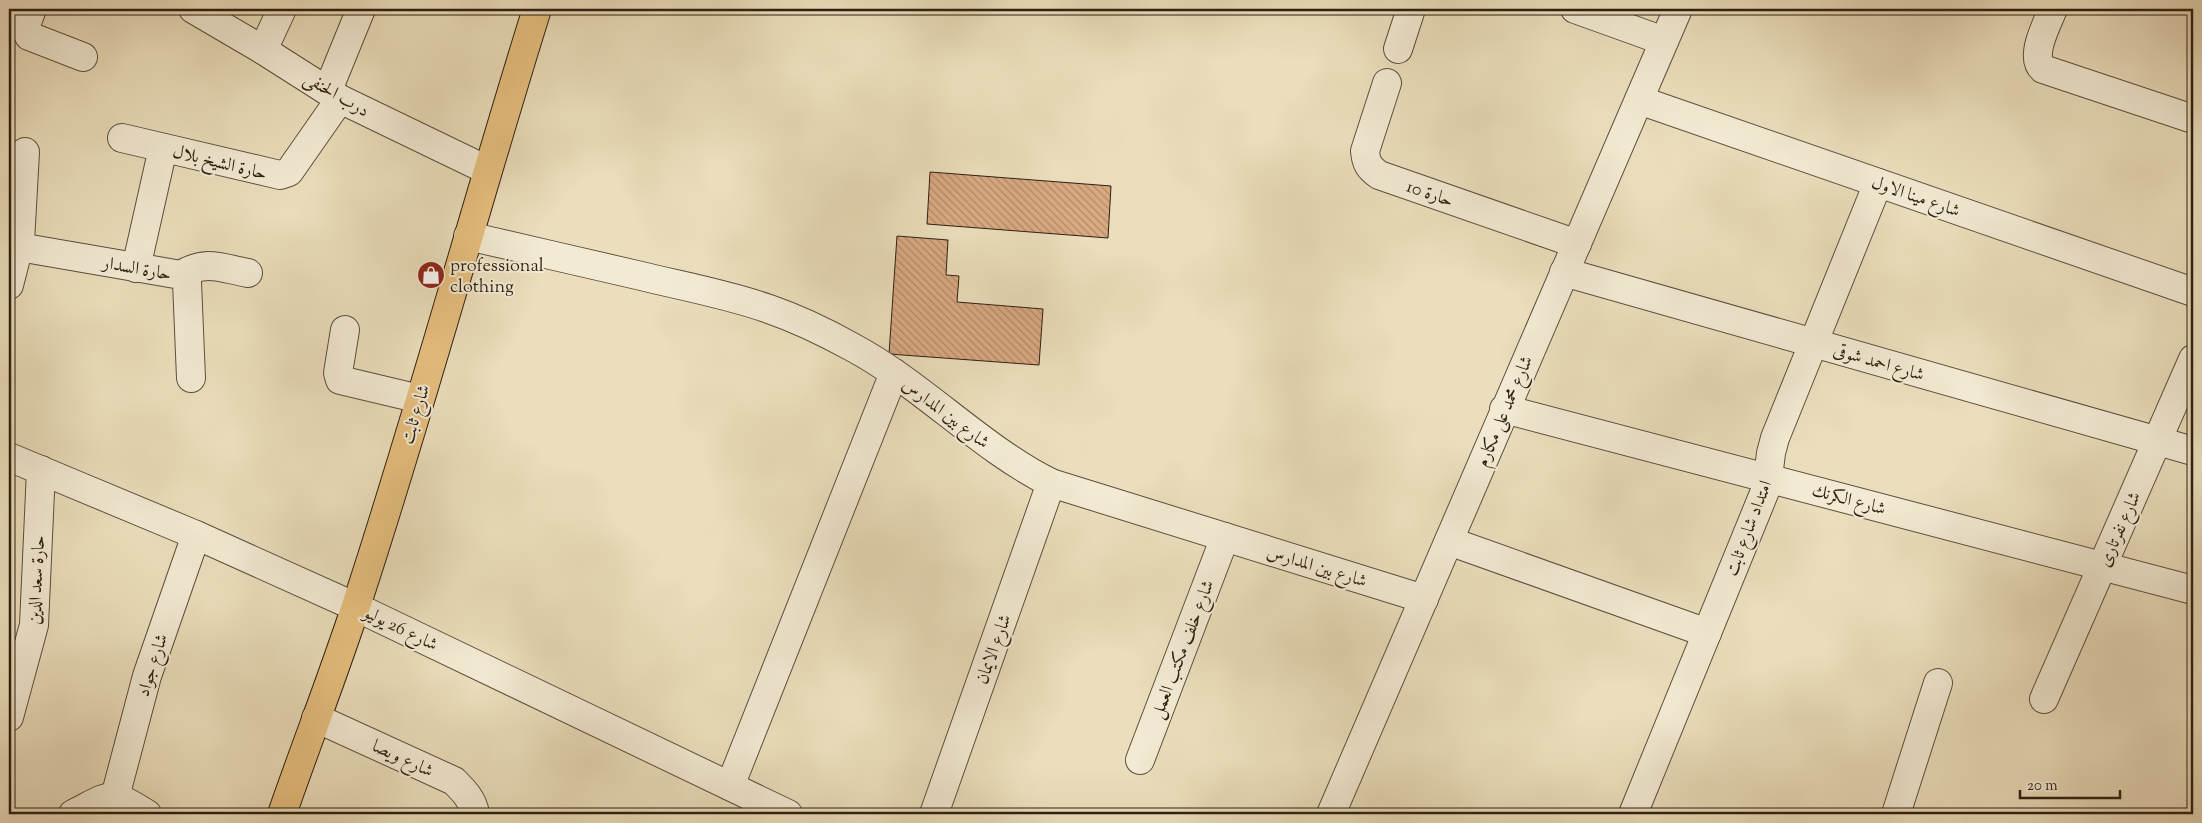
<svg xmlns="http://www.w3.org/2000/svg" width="2202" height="823" font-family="'Sorts Mill Goudy',Amiri,serif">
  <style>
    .building { fill: url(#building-back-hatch); stroke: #2d1f12 }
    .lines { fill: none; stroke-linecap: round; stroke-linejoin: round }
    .minor-casing { stroke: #5c4f3c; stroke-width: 30 }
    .major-casing { stroke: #2d1f12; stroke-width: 30 }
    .minor { stroke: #f2ead3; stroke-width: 28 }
    .major { stroke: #e6bf7e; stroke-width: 28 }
    .labels { text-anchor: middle; stroke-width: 4; stroke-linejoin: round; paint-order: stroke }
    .street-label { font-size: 18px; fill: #2d1f12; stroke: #f2ead3 }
    .poi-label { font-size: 18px; fill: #2d1f12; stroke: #f2ead3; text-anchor: start }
  </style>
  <defs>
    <pattern id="building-back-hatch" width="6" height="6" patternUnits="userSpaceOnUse" patternTransform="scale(1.25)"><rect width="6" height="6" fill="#daaa82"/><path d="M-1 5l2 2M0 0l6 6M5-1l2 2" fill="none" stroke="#b18a69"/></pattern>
  </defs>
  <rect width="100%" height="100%" fill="#ebdebc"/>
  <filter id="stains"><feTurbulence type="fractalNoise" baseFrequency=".004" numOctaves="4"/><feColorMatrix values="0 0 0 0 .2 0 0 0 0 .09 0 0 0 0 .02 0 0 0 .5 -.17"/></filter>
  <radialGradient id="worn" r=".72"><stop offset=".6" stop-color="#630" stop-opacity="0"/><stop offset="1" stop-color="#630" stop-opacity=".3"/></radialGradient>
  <g class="building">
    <path d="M930 172 1111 186 1108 238 927 224Z"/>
    <path d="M897 236 948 240 946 275 959 276 957 302 1043 309 1039 365 889 354Z"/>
  </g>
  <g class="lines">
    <g class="minor-casing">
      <g id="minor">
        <path d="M32 9 25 28 29 36 83 57"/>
        <path d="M193 9 263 50 340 99 487 170"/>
        <path d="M1575 9 1664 41"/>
        <path d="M2053 9C2047 24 2029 57 2043 69L2193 119"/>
        <path d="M1398 49 1411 9"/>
        <path d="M263 50 282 9"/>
        <path d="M1387 83 1365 151C1366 163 1369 168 1379 175L1577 244"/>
        <path d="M328 90 361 9"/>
        <path d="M1639 100 2193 292"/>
        <path d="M122 138 280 175 289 172 340 99"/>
        <path d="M468 236C524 249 581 262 637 275 681 286 727 294 769 309 798 319 825 332 852 347 923 385 979 447 1051 483L1424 599"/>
        <path d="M19 247 181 275 187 282 191 378"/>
        <path d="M136 268 163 148"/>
        <path d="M1564 272 2193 451"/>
        <path d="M181 275C206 259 221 268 248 273"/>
        <path d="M9 285 20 242 25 152"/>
        <path d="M345 330 338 373 340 380 420 399"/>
        <path d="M1504 409 2193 590"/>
        <path d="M9 457 196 535 356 607 788 814"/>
        <path d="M1449 541 1707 633"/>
        <path d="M2044 699 2193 359"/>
        <path d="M9 717 34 625 41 470"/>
        <path d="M316 718 454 781C464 791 473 800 475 814"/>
        <path d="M1140 760 1225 537"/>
        <path d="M730 786 894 373"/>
        <path d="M115 797 147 676 196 535"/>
        <path d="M73 814C112 794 108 790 147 814"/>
        <path d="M934 814 1051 483"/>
        <path d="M1331 814 1678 9"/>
        <path d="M1633 814 1767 486 1771 453 1775 438 1878 183"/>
        <path d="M1896 814 1938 683"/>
      </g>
    </g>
    <g class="major-casing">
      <path id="major" d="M282 814C306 745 333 676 356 606 421 409 475 207 537 9"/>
    </g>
    <use href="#minor" class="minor"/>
    <use href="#major" class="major"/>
  </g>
  <defs>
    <g id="shop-disc" transform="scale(1.4375)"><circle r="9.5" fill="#8f2418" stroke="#f2ead3"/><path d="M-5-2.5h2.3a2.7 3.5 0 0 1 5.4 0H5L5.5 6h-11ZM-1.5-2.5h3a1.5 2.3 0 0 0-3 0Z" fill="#fff"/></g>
  </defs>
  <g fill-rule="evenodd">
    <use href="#shop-disc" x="431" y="275"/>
  </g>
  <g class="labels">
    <g class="street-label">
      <text transform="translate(337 94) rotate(30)" y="6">درب الحنفى</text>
      <text transform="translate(220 162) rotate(14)" y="6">حارة الشيخ بلال</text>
      <text transform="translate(1430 193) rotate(19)" y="6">حارة 10</text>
      <text transform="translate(1916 196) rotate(19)" y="6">شارع مينا الاول</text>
      <text transform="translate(137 268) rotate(10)" y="6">حارة السدار</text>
      <text transform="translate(1879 362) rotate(16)" y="6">شارع احمد شوقى</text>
      <text transform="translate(1504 411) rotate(-67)" y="6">شارع محمد على مكارم</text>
      <text transform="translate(946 413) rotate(37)" y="6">شارع بين المدارس</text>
      <text transform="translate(415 414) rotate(-73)" y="6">شارع ثابت</text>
      <text transform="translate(1849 499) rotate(15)" y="6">شارع الكرنك</text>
      <text transform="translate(1748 528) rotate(-69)" y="6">امتداد شارع ثابت</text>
      <text transform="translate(2119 529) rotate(-66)" y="6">شارع نفرتارى</text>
      <text transform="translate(1317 566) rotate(17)" y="6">شارع بين المدارس</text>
      <text transform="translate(36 580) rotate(-87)" y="6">حارة سعد الدين</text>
      <text transform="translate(401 628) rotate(26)" y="6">شارع 26 يوليو</text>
      <text transform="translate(993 649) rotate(-70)" y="6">شارع الايمان</text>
      <text transform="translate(1182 649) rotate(-69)" y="6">شارع خلف مكتب العمل</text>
      <text transform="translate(152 665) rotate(-72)" y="6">شارع جواد</text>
      <text transform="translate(403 758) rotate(25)" y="6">شارع ويصا</text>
    </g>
    <g class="poi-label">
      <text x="450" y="271">professional<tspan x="450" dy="21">clothing</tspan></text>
    </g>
  </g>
  <rect width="2202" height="823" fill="none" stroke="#ebdebc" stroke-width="30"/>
  <rect x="10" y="10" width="2182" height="803" fill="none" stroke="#2d1f12" stroke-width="2.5"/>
  <rect x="15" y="15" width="2172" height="793" fill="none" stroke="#2d1f12"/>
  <path d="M2020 790v8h100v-8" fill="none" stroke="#2d1f12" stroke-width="2.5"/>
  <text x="2027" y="790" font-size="15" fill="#2d1f12" stroke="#f2ead3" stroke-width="4" paint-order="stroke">20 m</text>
  <rect width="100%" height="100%" filter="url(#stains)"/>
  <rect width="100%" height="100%" fill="url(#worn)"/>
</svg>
